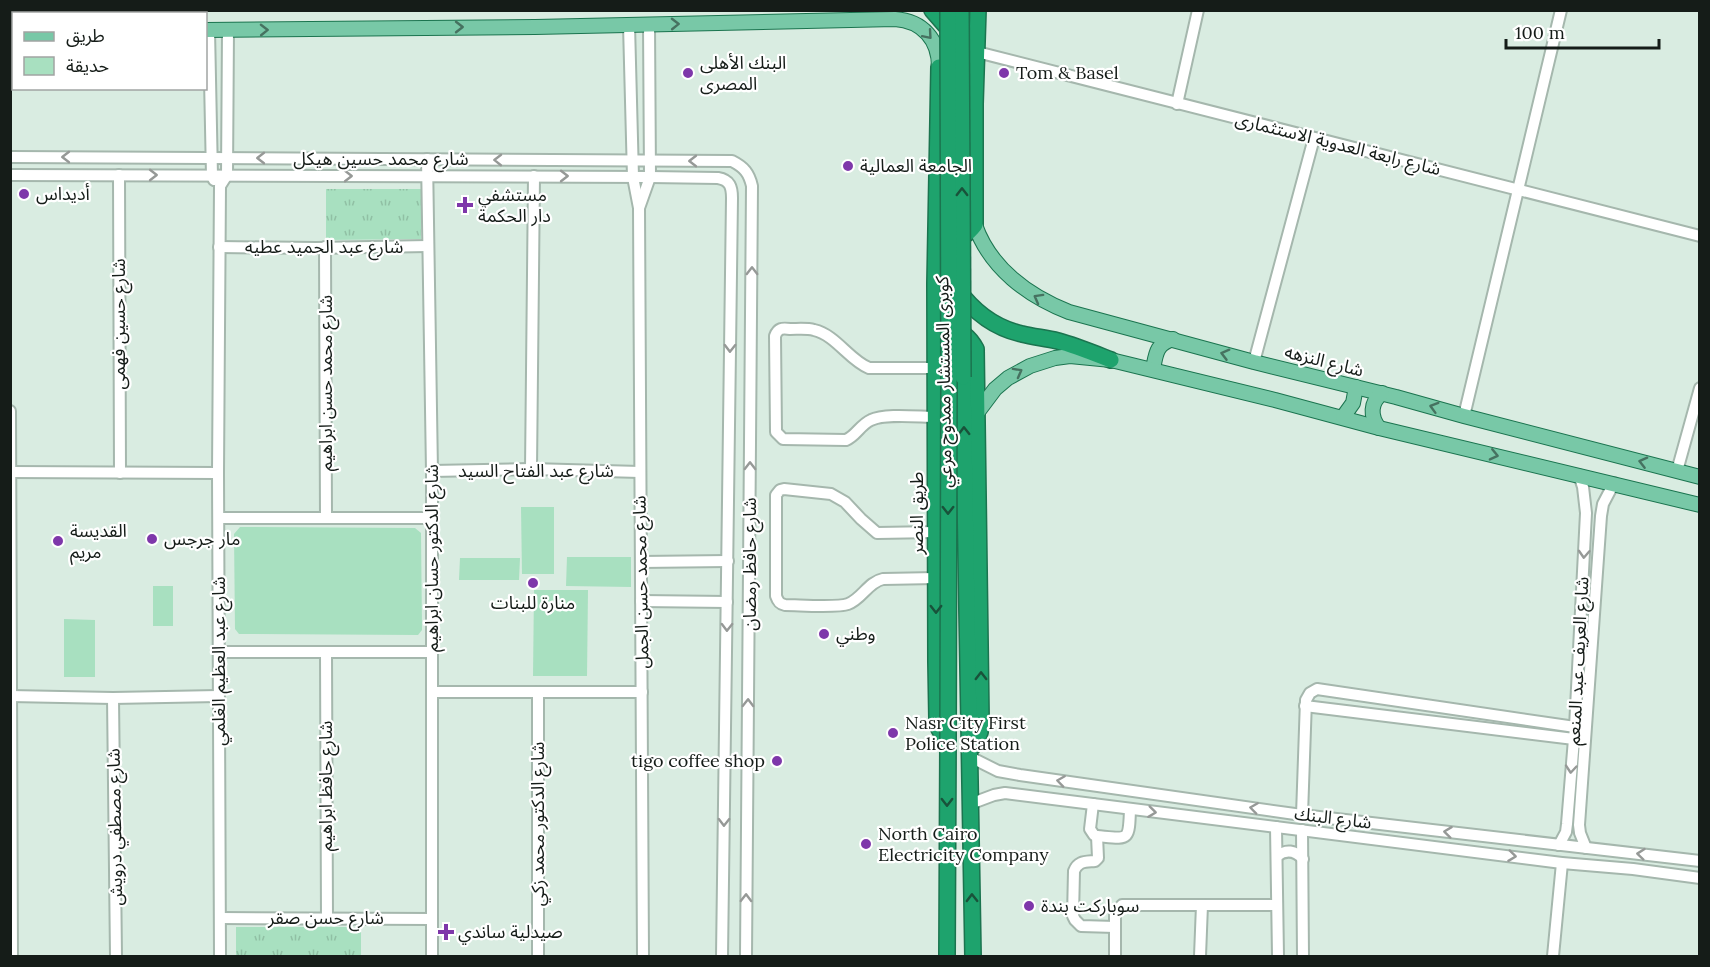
<svg xmlns="http://www.w3.org/2000/svg" width="1710" height="967" font-family="Lora,'Noto Sans Arabic',serif">
  <style>
    .grass { fill: url(#grass-tufts) }
    .park { fill: #a8e0c0 }
    .lines { fill: none; stroke-linecap: round; stroke-linejoin: round }
    .minor-casing { stroke: #a5b7ad; stroke-width: 14 }
    .major-casing { stroke: #1b744f; stroke-width: 16 }
    .highway-casing { stroke: #1b744f; stroke-width: 18 }
    .minor { stroke: #fff; stroke-width: 10 }
    .major { stroke: #78c8a7; stroke-width: 14 }
    .highway { stroke: #1ea36d; stroke-width: 15 }
    .highway-bridge-casing { stroke: #1b744f; stroke-width: 18; stroke-linecap: butt }
    .highway-bridge { stroke: #1ea36d; stroke-width: 15 }
    .oneway { stroke: #467260 }
    .oneway2 { stroke: #969997 }
    .oneway3 { stroke: #19523a }
    .poi-dot { fill: #7e37aa; stroke: #fff; stroke-width: 2 }
    .labels { text-anchor: middle; stroke-width: 4.5; stroke-linejoin: round; paint-order: stroke }
    .poi-label { font-size: 18px; fill: #151c18; stroke: #fff; text-anchor: start }
    .street-label { font-size: 18px; fill: #151c18; stroke: #fff }
  </style>
  <defs>
    <pattern id="grass-tufts" width="24" height="20" patternUnits="userSpaceOnUse" patternTransform="scale(1.5)"><rect width="24" height="20" fill="#a8e0c0"/><path d="M3 7l-1-3M5 7V3M7 7l1-3M15 17l-1-3M17 17v-4M19 17l1-3" fill="none" stroke="#90c0a4"/></pattern>
  </defs>
  <rect width="100%" height="100%" fill="#d9ece1"/>
  <g class="grass">
    <path d="M326 189H421V239L326 240Z"/>
    <rect x="236" y="927" width="125" height="29"/>
  </g>
  <g class="park">
    <path d="M521 507H554V574H522Z"/>
    <path d="M240 527 415 528 421 533 422 630 418 635 239 634 235 629 234 534Z"/>
    <path d="M567 557H631V587L566 586Z"/>
    <path d="M460 558H520L519 580H459Z"/>
    <rect x="153" y="586" width="20" height="40"/>
    <path d="M534 590H588L587 676H533Z"/>
    <path d="M64 619 95 620V677H64Z"/>
  </g>
  <g class="lines">
    <g class="minor-casing">
      <g id="minor">
        <path d="M629 25 633 177 639 208 643 956"/>
        <path d="M209 30 212 176 214 180"/>
        <path d="M977 52 1700 236"/>
        <path d="M1177 104 1198 10"/>
        <path d="M10 157 732 161C744 167 749 173 752 186L746 956"/>
        <path d="M427 159 432 471V956"/>
        <path d="M10 175 650 177 718 178C730 180 732 187 732 198L722 956"/>
        <path d="M119 175 120 473"/>
        <path d="M639 208 650 177 649 24"/>
        <path d="M219 247 316 248 428 246"/>
        <path d="M325 247 326 518"/>
        <path d="M1254 362 1314 138"/>
        <path d="M936 368H869C849 360 836 335 814 330 807 328 798 329 790 329 782 328 778 328 775 336L776 432 783 439 846 440C856 436 860 425 871 420 885 413 919 417 936 417"/>
        <path d="M10 411 12 956"/>
        <path d="M1464 416 1561 10"/>
        <path d="M531 469 534 176"/>
        <path d="M432 471 531 469 640 472"/>
        <path d="M1677 471 1700 388"/>
        <path d="M10 472 218 473"/>
        <path d="M219 518H432"/>
        <path d="M641 562 728 561"/>
        <path d="M936 578 883 579C868 582 862 599 848 604 837 608 799 605 785 605 780 604 778 602 776 596V495L780 490 784 489 831 494 845 502 861 519 877 533 936 532"/>
        <path d="M641 601 727 602"/>
        <path d="M219 652H432"/>
        <path d="M326 652 327 919"/>
        <path d="M432 692H642"/>
        <path d="M538 692V956"/>
        <path d="M10 696 113 698 218 696"/>
        <path d="M113 698 116 956"/>
        <path d="M1305 706 1574 739"/>
        <path d="M970 757 998 771 1020 775 1302 815 1700 861"/>
        <path d="M970 804 994 795 1005 793 1562 863 1633 869 1700 878"/>
        <path d="M1093 804 1090 829 1094 835 1097 836C1129 839 1129 842 1130 809"/>
        <path d="M1302 815 1306 700 1310 693 1317 689 1575 727"/>
        <path d="M1276 827 1278 956"/>
        <path d="M1302 830 1303 956"/>
        <path d="M1097 836 1098 858 1095 861C1085 862 1078 861 1074 871L1073 916 1075 920 1081 926 1115 927"/>
        <path d="M1559 845 1566 832 1567 824 1575 727 1586 513 1583 487 1579 475"/>
        <path d="M1586 848 1580 833 1579 825 1601 516 1603 504 1614 483"/>
        <path d="M1277 856C1286 849 1295 850 1303 859"/>
        <path d="M220 918 432 919"/>
        <path d="M220 956 218 473 220 186 227 175 228 30"/>
        <path d="M1115 956V913L1122 905H1277"/>
        <path d="M1200 956 1202 905"/>
        <path d="M1553 956 1562 863"/>
      </g>
    </g>
    <g class="major-casing">
      <g id="major">
        <path d="M206 30 535 27 895 19C923 21 939 40 939 67"/>
        <path d="M10 31H14"/>
        <path d="M975 225C990 268 1028 296 1069 312L1254 362 1396 397 1464 416 1700 477"/>
        <path d="M1153 369C1156 354 1156 344 1173 339"/>
        <path d="M977 413 995 389 1008 378 1030 366 1055 358 1070 356 1111 360 1275 400 1379 428 1700 505"/>
        <path d="M1343 417 1353 403 1356 387"/>
        <path d="M1379 428C1370 416 1370 403 1382 393"/>
      </g>
    </g>
    <g class="highway-casing">
      <g id="highway">
        <path d="M932 10 952 33"/>
        <path d="M939 67 935 284 936 662 937 719 939 729 948 743 947 956"/>
        <path d="M952 237C963 238 968 234 975 225V104L978 10"/>
        <path d="M958 290C974 312 995 328 1022 334 1034 337 1046 338 1058 341 1076 346 1093 353 1111 360"/>
        <path d="M952 332C964 330 971 340 976 349L981 719 980 732 975 745"/>
        <path d="M963 377 973 956"/>
      </g>
    </g>
    <use href="#minor" class="minor"/>
    <use href="#major" class="major"/>
    <use href="#highway" class="highway"/>
    <g class="highway-bridge-casing">
      <g id="highway-bridge">
        <path d="M961 10 963 377"/>
        <path d="M948 743 949 378 948 10"/>
      </g>
    </g>
    <use href="#highway-bridge" class="highway-bridge"/>
  </g>
  <defs><path id="oneway-chevron" d="M-2-3.5L2.5 0L-2 3.5" fill="none" stroke-width="1.6" stroke-linecap="round" stroke-linejoin="round" transform="scale(1.5)"/></defs>
  <g class="oneway">
    <use href="#oneway-chevron" transform="translate(675 24) rotate(-1)"/>
    <use href="#oneway-chevron" transform="translate(459 27)"/>
    <use href="#oneway-chevron" transform="translate(264 30) rotate(-1)"/>
    <use href="#oneway-chevron" transform="translate(928 35) rotate(49)"/>
    <use href="#oneway-chevron" transform="translate(1038 298) rotate(-151)"/>
    <use href="#oneway-chevron" transform="translate(1225 354) rotate(-165)"/>
    <use href="#oneway-chevron" transform="translate(1018 372) rotate(-29)"/>
    <use href="#oneway-chevron" transform="translate(1434 407) rotate(-164)"/>
    <use href="#oneway-chevron" transform="translate(1494 455) rotate(13)"/>
    <use href="#oneway-chevron" transform="translate(1643 462) rotate(-166)"/>
  </g>
  <g class="oneway2">
    <use href="#oneway-chevron" transform="translate(66 157) rotate(-180)"/>
    <use href="#oneway-chevron" transform="translate(261 158) rotate(-180)"/>
    <use href="#oneway-chevron" transform="translate(498 160) rotate(-179)"/>
    <use href="#oneway-chevron" transform="translate(693 161) rotate(180)"/>
    <use href="#oneway-chevron" transform="translate(153 175)"/>
    <use href="#oneway-chevron" transform="translate(348 176)"/>
    <use href="#oneway-chevron" transform="translate(564 176)"/>
    <use href="#oneway-chevron" transform="translate(752 271) rotate(-90)"/>
    <use href="#oneway-chevron" transform="translate(730 348) rotate(91)"/>
    <use href="#oneway-chevron" transform="translate(750 466) rotate(-90)"/>
    <use href="#oneway-chevron" transform="translate(1584 554) rotate(93)"/>
    <use href="#oneway-chevron" transform="translate(727 627) rotate(91)"/>
    <use href="#oneway-chevron" transform="translate(748 703) rotate(-89)"/>
    <use href="#oneway-chevron" transform="translate(1571 769) rotate(95)"/>
    <use href="#oneway-chevron" transform="translate(1061 781) rotate(-172)"/>
    <use href="#oneway-chevron" transform="translate(1254 808) rotate(-172)"/>
    <use href="#oneway-chevron" transform="translate(1152 812) rotate(7)"/>
    <use href="#oneway-chevron" transform="translate(724 822) rotate(91)"/>
    <use href="#oneway-chevron" transform="translate(1448 832) rotate(-173)"/>
    <use href="#oneway-chevron" transform="translate(1641 854) rotate(-174)"/>
    <use href="#oneway-chevron" transform="translate(1512 856) rotate(7)"/>
    <use href="#oneway-chevron" transform="translate(746 898) rotate(-89)"/>
  </g>
  <g class="oneway3">
    <use href="#oneway-chevron" transform="translate(962 192) rotate(-90)"/>
    <use href="#oneway-chevron" transform="translate(964 431) rotate(-91)"/>
    <use href="#oneway-chevron" transform="translate(948 510) rotate(90)"/>
    <use href="#oneway-chevron" transform="translate(936 609) rotate(90)"/>
    <use href="#oneway-chevron" transform="translate(981 676) rotate(-90)"/>
    <use href="#oneway-chevron" transform="translate(947 802) rotate(90)"/>
    <use href="#oneway-chevron" transform="translate(972 898) rotate(-91)"/>
  </g>
  <g class="poi-dot">
    <circle cx="688" cy="73" r="6"/>
    <circle cx="1004" cy="73" r="6"/>
    <circle cx="848" cy="166" r="6"/>
    <circle cx="24" cy="194" r="6"/>
    <path d="M462 196h6v6h6v6h-6v6h-6v-6h-6v-6h6z"/>
    <circle cx="152" cy="539" r="6"/>
    <circle cx="58" cy="541" r="6"/>
    <circle cx="533" cy="583" r="6"/>
    <circle cx="824" cy="634" r="6"/>
    <circle cx="893" cy="733" r="6"/>
    <circle cx="777" cy="761" r="6"/>
    <circle cx="866" cy="844" r="6"/>
    <circle cx="1029" cy="906" r="6"/>
    <path d="M443 923h6v6h6v6h-6v6h-6v-6h-6v-6h6z"/>
  </g>
  <g class="labels">
    <g class="poi-label">
      <text x="700" y="69">البنك الأهلى<tspan x="700" dy="21">المصرى</tspan></text>
      <text x="1016" y="79">Tom &amp; Basel</text>
      <text x="860" y="172">الجامعة العمالية</text>
      <text x="36" y="200">أديداس</text>
      <text x="478" y="201">مستشفي<tspan x="478" dy="21">دار الحكمة</tspan></text>
      <text x="70" y="537">القديسة<tspan x="70" dy="21">مريم</tspan></text>
      <text x="164" y="545">مار جرجس</text>
      <text x="533" y="609" text-anchor="middle">منارة للبنات</text>
      <text x="836" y="640">وطني</text>
      <text x="905" y="729">Nasr City First<tspan x="905" dy="21">Police Station</tspan></text>
      <text x="765" y="767" text-anchor="end">tigo coffee shop</text>
      <text x="878" y="840">North Cairo<tspan x="878" dy="21">Electricity Company</tspan></text>
      <text x="1041" y="912">سوباركت بندة</text>
      <text x="458" y="938">صيدلية ساندي</text>
    </g>
    <g class="street-label">
      <text transform="translate(1338 144) rotate(14)" y="6">شارع رابعة العدوية الاستثمارى</text>
      <text x="381" y="165">شارع محمد حسين هيكل</text>
      <text x="324" y="253">شارع عبد الحميد عطيه</text>
      <text transform="translate(119 324) rotate(-90)" y="6">شارع حسين فهمى</text>
      <text transform="translate(1324 361) rotate(14)" y="6">شارع النزهه</text>
      <text transform="translate(944 382) rotate(-91)" y="6">كوبرى المستشار ممدوح مرعي</text>
      <text transform="translate(326 383) rotate(-90)" y="6">شارع محمد حسن ابراهيم</text>
      <text x="536" y="477">شارع عبد الفتاح السيد</text>
      <text transform="translate(917 513) rotate(-90)" y="6">طريق النصر</text>
      <text transform="translate(432 558) rotate(-90)" y="6">شارع الدكتور حسان ابراهيم</text>
      <text transform="translate(750 564) rotate(-90)" y="6">شارع حافظ رمضان</text>
      <text transform="translate(641 582) rotate(-91)" y="6">شارع محمد حسن الجمل</text>
      <text transform="translate(219 661) rotate(-90)" y="6">شارع عبد العظيم الغلمي</text>
      <text transform="translate(1578 661) rotate(-87)" y="6">شارع العريف عبد المنعم</text>
      <text transform="translate(326 786) rotate(-90)" y="6">شارع حافظ ابراهيم</text>
      <text transform="translate(1333 818) rotate(7)" y="6">شارع البنك</text>
      <text transform="translate(538 824) rotate(-90)" y="6">شارع الدكتور محمد زكي</text>
      <text transform="translate(115 827) rotate(-91)" y="6">شارع مصطفي درويش</text>
      <text x="326" y="924">شارع حسن صقر</text>
    </g>
  </g>
  <rect width="1710" height="967" fill="none" stroke="#151c18" stroke-width="24"/>
  <rect x="12" y="12" width="195" height="78" fill="#ffffff" stroke="#a1a4a3" stroke-width="1.5"/>
  <rect x="24" y="32" width="30" height="9" fill="#78c8a7" stroke="#a1a4a3" stroke-width="1.5"/>
  <text x="66" y="42" font-size="18" fill="#151c18">طريق</text>
  <rect x="24" y="57" width="30" height="18" fill="#a8e0c0" stroke="#a1a4a3" stroke-width="1.5"/>
  <text x="66" y="72" font-size="18" fill="#151c18">حديقة</text>
  <path d="M1506 39v9h153v-9" fill="none" stroke="#151c18" stroke-width="3"/>
  <text x="1515" y="39" font-size="18" fill="#151c18" stroke="#ffffff" stroke-width="4.5" paint-order="stroke">100 m</text>
</svg>
